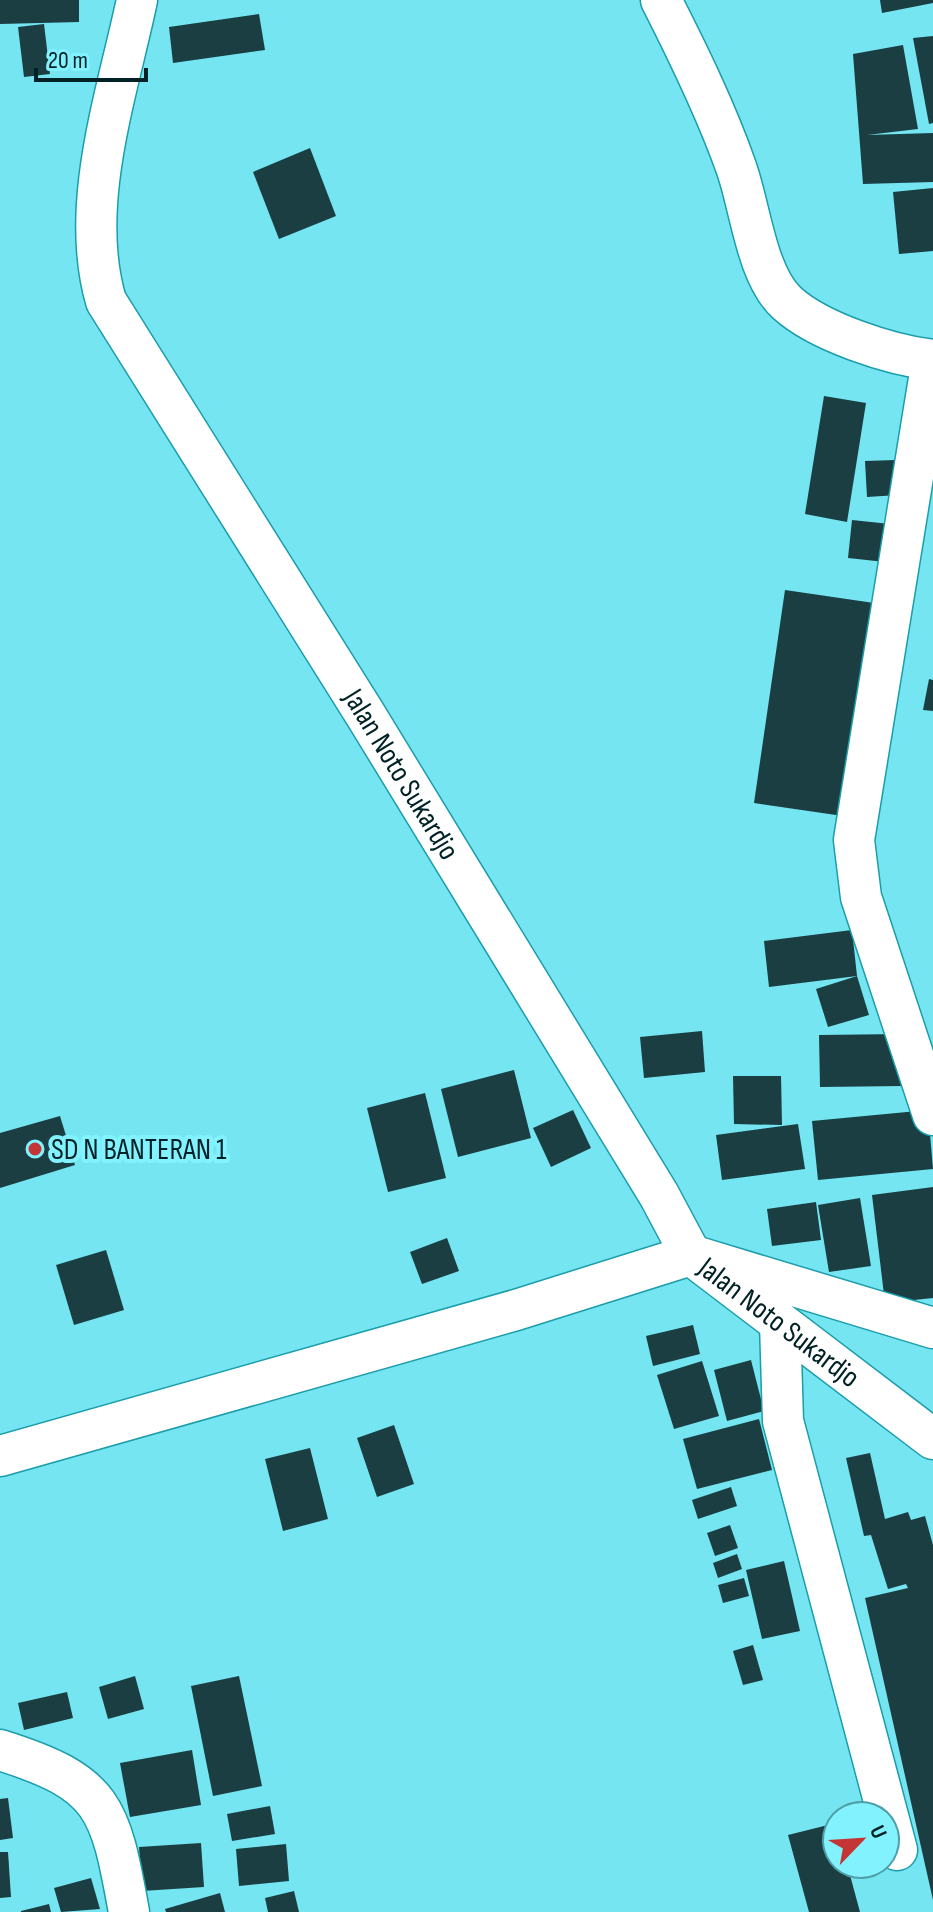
<svg xmlns="http://www.w3.org/2000/svg" width="933" height="1912" font-family="'Sofia Sans Condensed',sans-serif">
  <style>
    .building { fill: #1a3e42 }
    .lines { fill: none; stroke-linecap: round; stroke-linejoin: round }
    .street-casing { stroke: #1c9daa; stroke-width: 43 }
    .street { stroke: #fff; stroke-width: 40 }
    .poi-dot { fill: #c43535; stroke: #82f2ff; stroke-width: 3 }
    .labels { text-anchor: middle; stroke-width: 8; stroke-linejoin: round; paint-order: stroke }
    .street-label { font-size: 30px; fill: #002226; stroke: #82f2ff }
    .poi-label { font-size: 30px; fill: #002226; stroke: #82f2ff; text-anchor: start }
  </style>
  <rect width="100%" height="100%" fill="#75e5f2"/>
  <g class="building">
    <path d="M0 0H79V22L0 24Z"/>
    <path d="M880 0H933V3L882 13Z"/>
    <path d="M259 14 265 50 173 63 169 27Z"/>
    <path d="M44 24 50 74 24 77 18 27Z"/>
    <path d="M933 36V123L929 124 913 38Z"/>
    <path d="M903 45 918 129 867 135 933 133V182L863 184 853 54Z"/>
    <path d="M310 148 336 216 279 239 253 172Z"/>
    <path d="M933 188V251L899 254 893 192Z"/>
    <path d="M824 396 866 403 847 522 805 514Z"/>
    <path d="M895 460 898 495 867 497 865 461Z"/>
    <path d="M852 520 890 524 885 562 848 558Z"/>
    <path d="M785 590 874 603 843 816 754 803Z"/>
    <path d="M929 679 933 680V711L923 710Z"/>
    <path d="M852 930 857 976 869 1015 828 1027 816 989 857 976 769 987 764 941Z"/>
    <path d="M702 1031 705 1072 644 1078 640 1037Z"/>
    <path d="M903 1034 904 1086 820 1087 819 1035Z"/>
    <path d="M514 1070 531 1138 458 1157 441 1089Z"/>
    <path d="M733 1076H781L782 1125 734 1124Z"/>
    <path d="M425 1093 446 1178 388 1192 367 1108Z"/>
    <path d="M573 1110 591 1148 551 1167 533 1128Z"/>
    <path d="M928 1110 933 1169 818 1180 812 1121Z"/>
    <path d="M60 1116 75 1165 0 1188V1133Z"/>
    <path d="M798 1124 805 1169 722 1180 716 1135Z"/>
    <path d="M933 1187V1298L885 1303 872 1195Z"/>
    <path d="M860 1198 871 1266 829 1272 818 1205Z"/>
    <path d="M816 1202 821 1240 772 1246 767 1209Z"/>
    <path d="M447 1238 459 1271 422 1284 410 1252Z"/>
    <path d="M106 1250 124 1310 74 1325 56 1265Z"/>
    <path d="M693 1325 700 1354 653 1366 646 1336Z"/>
    <path d="M751 1360 764 1411 727 1421 714 1370Z"/>
    <path d="M702 1361 719 1416 674 1429 657 1375Z"/>
    <path d="M759 1419 772 1470 697 1489 683 1439Z"/>
    <path d="M394 1425 414 1484 377 1497 357 1438Z"/>
    <path d="M310 1448 328 1519 283 1531 265 1459Z"/>
    <path d="M870 1453 885 1519 908 1512 911 1520 925 1516 933 1545V1900L865 1598 908 1588 906 1584 888 1589 871 1535 864 1536 846 1458Z"/>
    <path d="M731 1487 737 1506 698 1519 692 1500Z"/>
    <path d="M730 1525 738 1548 715 1556 707 1533Z"/>
    <path d="M737 1554 742 1569 718 1578 713 1563Z"/>
    <path d="M784 1561 800 1631 762 1639 746 1570Z"/>
    <path d="M744 1578 749 1596 723 1603 718 1585Z"/>
    <path d="M753 1645 763 1680 743 1685 733 1651Z"/>
    <path d="M135 1676 144 1709 108 1719 99 1687Z"/>
    <path d="M239 1676 262 1786 213 1796 191 1686Z"/>
    <path d="M67 1692 73 1718 24 1730 18 1703Z"/>
    <path d="M192 1750 201 1805 130 1817 120 1763Z"/>
    <path d="M8 1798 13 1838 0 1840V1799Z"/>
    <path d="M270 1806 275 1834 232 1841 227 1814Z"/>
    <path d="M836 1823 837 1864H847L860 1912H809L788 1835Z"/>
    <path d="M201 1843 204 1887 142 1891 139 1847Z"/>
    <path d="M286 1844 289 1881 239 1886 236 1849Z"/>
    <path d="M0 1852H8L11 1897 0 1898Z"/>
    <path d="M91 1878 100 1909 61 1912 54 1888Z"/>
    <path d="M294 1891 299 1912H268L265 1898Z"/>
    <path d="M220 1893 225 1912H166L165 1909Z"/>
    <path d="M49 1904 51 1912H21V1911Z"/>
  </g>
  <g class="lines">
    <g class="street-casing">
      <g id="street">
        <path id="s1" d="M137 0C117 95 78 205 106 301L365 714 659 1195 691 1255 933 1439"/>
        <path d="M661 0C688 53 716 110 736 167 750 205 756 275 787 303 819 332 890 355 933 360"/>
        <path d="M932 360 854 840 861 897 933 1115"/>
        <path d="M780 1323 783 1421 897 1850"/>
        <path d="M0 1456 516 1310 691 1255 933 1328"/>
        <path d="M0 1750C105 1783 110 1807 129 1912"/>
      </g>
    </g>
    <use href="#street" class="street"/>
  </g>
  <circle class="poi-dot" cx="35" cy="1149" r="8"/>
  <g class="labels">
    <g class="street-label">
      <text dy="10" stroke="none"><textPath href="#s1" startOffset="864">Jalan Noto Sukardjo</textPath></text>
      <text dy="10" stroke="none"><textPath href="#s1" startOffset="1536">Jalan Noto Sukardjo</textPath></text>
    </g>
    <g class="poi-label">
      <text x="51" y="1159">SD N BANTERAN 1</text>
    </g>
  </g>
  <g transform="translate(861 1840) rotate(65)"><circle r="38" fill="#82f2ff" stroke="#4e9fa8" stroke-width="2"/>
  <path d="M0-6L14 30L0 20L-14 30Z" fill="#c43535"/>
  <text y="-12" font-size="22" font-weight="bold" text-anchor="middle" fill="#002226">U</text>
  </g>
  <path d="M36 68v12h110v-12" fill="none" stroke="#002226" stroke-width="4"/>
  <text x="48" y="68" font-size="24" fill="#002226" stroke="#82f2ff" stroke-width="6" paint-order="stroke">20 m</text>
</svg>
